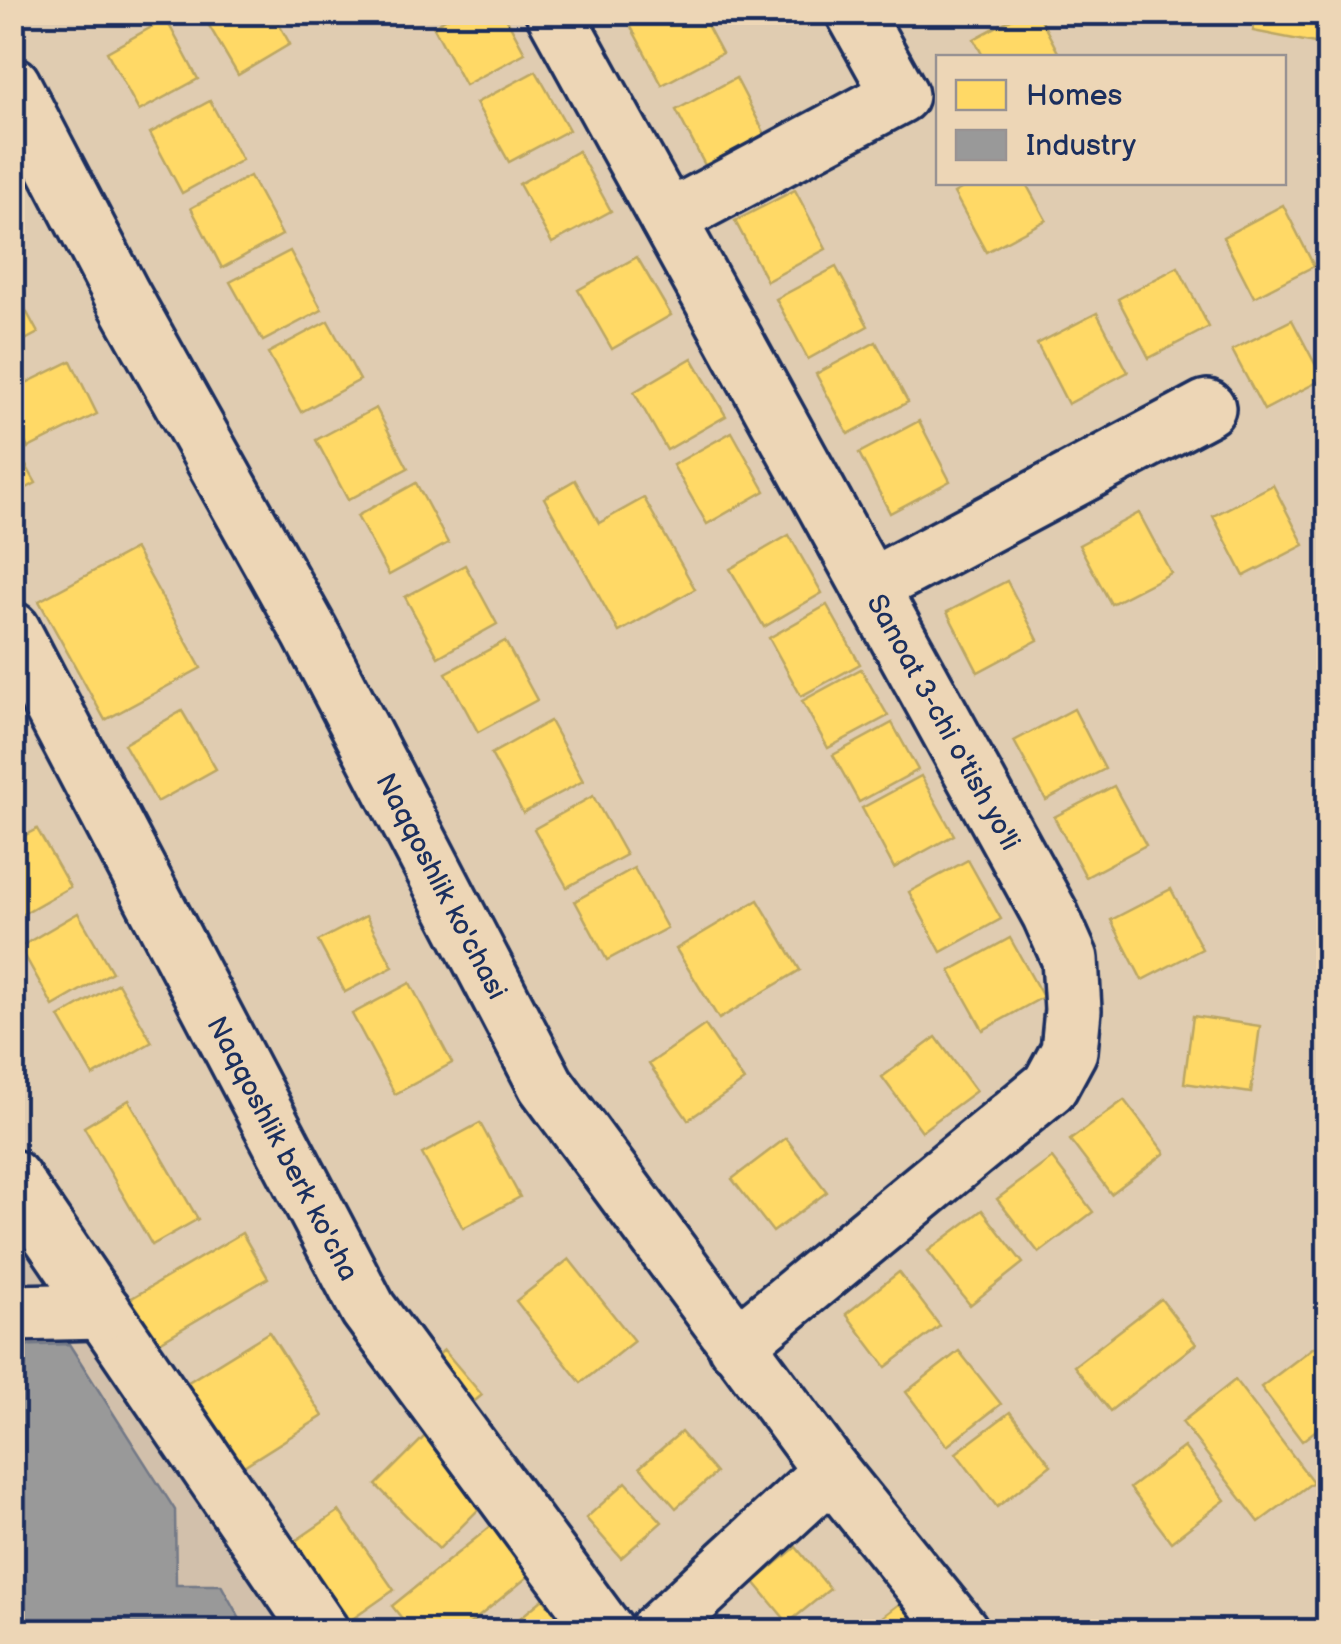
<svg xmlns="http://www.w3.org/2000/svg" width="1341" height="1644" font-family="'Balsamiq Sans',sans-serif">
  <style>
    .built { fill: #d2c0ab }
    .homes { fill: #ffd966; stroke: #bba664; stroke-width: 2.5 }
    .industry { fill: #999; stroke: #737987; stroke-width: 2.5 }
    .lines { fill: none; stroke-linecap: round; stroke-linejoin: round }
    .minor-casing { stroke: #1b2f5e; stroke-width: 62 }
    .minor { stroke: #edd6b6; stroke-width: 55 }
    .labels { text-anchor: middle; stroke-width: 10; stroke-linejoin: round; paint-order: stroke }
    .street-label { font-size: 28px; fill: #1b2f5e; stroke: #edd6b6 }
  </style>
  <rect width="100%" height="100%" fill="#e0ccb1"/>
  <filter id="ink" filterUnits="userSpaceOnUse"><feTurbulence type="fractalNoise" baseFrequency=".01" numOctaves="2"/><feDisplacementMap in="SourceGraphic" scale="20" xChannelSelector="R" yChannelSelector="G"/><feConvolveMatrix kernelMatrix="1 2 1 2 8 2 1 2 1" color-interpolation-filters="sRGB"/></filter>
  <g filter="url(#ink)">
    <path class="built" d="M12 1178 321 1631H13Z"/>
    <g class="homes">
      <path d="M201 12H272L290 44 238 75Z"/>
      <path d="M458 12H503L525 53 465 85 433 26Z"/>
      <path d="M654 12H700L722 53 662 85 630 25Z"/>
      <path d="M1024 12H1037L1061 58H984L974 39Z"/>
      <path d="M1256 12H1325L1320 44 1253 31Z"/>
      <path d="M166 19 198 79 139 111 107 52Z"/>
      <path d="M536 71 569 130 509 162 476 103Z"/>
      <path d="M736 78 767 138 707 169 676 110Z"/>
      <path d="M210 101 242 160 182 193 150 133Z"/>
      <path d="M578 151 611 211 552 243 519 184Z"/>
      <path d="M250 176 282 235 222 268 191 208Z"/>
      <path d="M973 182H1025L1046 220 986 252 954 193Z"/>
      <path d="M795 190 826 249 767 281 735 221Z"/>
      <path d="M1283 205 1314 266 1254 297 1223 237Z"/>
      <path d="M290 251 322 310 263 341 230 282Z"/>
      <path d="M637 257 671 315 612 349 578 290Z"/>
      <path d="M836 267 868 326 808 359 776 299Z"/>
      <path d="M1178 267 1209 327 1149 358 1118 299Z"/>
      <path d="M17 294 38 333 12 347V296Z"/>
      <path d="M1097 313 1128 372 1068 404 1037 344Z"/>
      <path d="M1292 320 1323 379 1264 410 1232 350Z"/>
      <path d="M328 321 360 380 301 412 268 353Z"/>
      <path d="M876 342 908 402 848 434 816 374Z"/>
      <path d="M692 358 726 416 667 450 634 392Z"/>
      <path d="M71 361 97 414 28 448 12 417V390Z"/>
      <path d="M376 408 408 468 348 500 316 440Z"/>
      <path d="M919 421 950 481 890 513 859 453Z"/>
      <path d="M732 432 765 491 707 524 673 465Z"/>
      <path d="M12 441 36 483 12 496Z"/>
      <path d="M575 480 599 523 644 498 695 589 619 632 544 498Z"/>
      <path d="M416 483 448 543 389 575 357 516Z"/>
      <path d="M1273 485 1304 545 1244 576 1213 516Z"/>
      <path d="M1139 513 1171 573 1111 604 1079 545Z"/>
      <path d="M789 535 822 593 764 627 730 569Z"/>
      <path d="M135 549 201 668 105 720 39 601Z"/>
      <path d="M465 565 497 624 438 657 405 597Z"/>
      <path d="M1007 581 1038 640 978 672 947 612Z"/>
      <path d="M827 605 860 664 801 696 769 638Z"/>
      <path d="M505 641 537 700 478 732 446 673Z"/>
      <path d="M861 669 888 716 828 748 802 701Z"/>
      <path d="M1074 709 1105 769 1046 800 1014 741Z"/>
      <path d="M182 711 216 769 157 802 124 744Z"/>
      <path d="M550 721 583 781 523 813 491 754Z"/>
      <path d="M892 723 918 770 859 802 833 755Z"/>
      <path d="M921 776 954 835 894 868 862 808Z"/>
      <path d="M1114 786 1146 845 1086 877 1054 817Z"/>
      <path d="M593 796 626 855 567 887 534 829Z"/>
      <path d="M37 829 70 887 12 920V842Z"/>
      <path d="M968 860 1001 919 941 952 909 892Z"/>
      <path d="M634 868 667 928 607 960 575 901Z"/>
      <path d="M1171 889 1202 949 1142 980 1111 920Z"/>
      <path d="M758 900 800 970 719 1019 676 949Z"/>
      <path d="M78 913 112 972 53 1006 20 947Z"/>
      <path d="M366 916 393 967 345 992 318 941Z"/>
      <path d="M1010 938 1043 997 983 1030 950 971Z"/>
      <path d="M118 983 152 1042 93 1076 59 1017Z"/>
      <path d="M410 983 452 1063 395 1094 352 1014Z"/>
      <path d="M1193 1016 1260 1026 1251 1093 1184 1083Z"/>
      <path d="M705 1025 744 1081 688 1120 649 1064Z"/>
      <path d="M936 1037 976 1091 922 1131 882 1077Z"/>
      <path d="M129 1100 198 1219 152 1245 84 1127Z"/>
      <path d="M1124 1100 1165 1153 1111 1194 1070 1140Z"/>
      <path d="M480 1123 520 1197 463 1228 422 1154Z"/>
      <path d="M786 1138 827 1192 773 1232 732 1179Z"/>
      <path d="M1052 1158 1093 1212 1039 1253 997 1199Z"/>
      <path d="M982 1210 1023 1263 970 1305 928 1251Z"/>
      <path d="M242 1233 268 1278 146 1350 120 1305Z"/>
      <path d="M569 1259 634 1341 581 1383 516 1301Z"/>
      <path d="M899 1272 940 1326 886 1367 846 1314Z"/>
      <path d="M1161 1299 1196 1344 1110 1411 1074 1366Z"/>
      <path d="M269 1332 323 1416 231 1474 177 1389Z"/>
      <path d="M1314 1347 1328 1365V1421L1302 1441 1261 1387Z"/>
      <path d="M444 1350 482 1395 459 1414 422 1369Z"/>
      <path d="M959 1351 1001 1404 947 1446 906 1392Z"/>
      <path d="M1235 1380 1313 1482 1259 1522 1182 1422Z"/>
      <path d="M1010 1412 1051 1465 997 1507 956 1453Z"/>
      <path d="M681 1432 716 1473 676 1508 640 1467Z"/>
      <path d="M426 1435 490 1498 439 1549 376 1485Z"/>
      <path d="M1184 1447 1225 1500 1171 1542 1130 1488Z"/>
      <path d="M626 1482 662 1522 621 1558 586 1518Z"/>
      <path d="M339 1511 394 1590 341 1627 285 1548Z"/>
      <path d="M496 1522 536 1570 460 1632H413L392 1606Z"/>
      <path d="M796 1547 830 1589 788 1623 754 1582Z"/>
      <path d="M907 1598 933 1632H871L868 1628Z"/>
      <path d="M543 1599 570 1632H503Z"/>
    </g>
    <g class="industry">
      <path d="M69 1344 175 1510 176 1585H221L246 1630 12 1618V1346Z"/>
      <path d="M12 1622 179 1632H12Z"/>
    </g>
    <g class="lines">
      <g class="minor-casing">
        <g id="minor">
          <path id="s1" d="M554 12 1050 914 1070 959 1073 1010 1069 1051 1050 1086 736 1345"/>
          <path id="s2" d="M12 84 122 295 310 632 546 1085 831 1471 961 1632"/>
          <path d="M668 219 900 95 854 12"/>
          <path d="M870 587 1207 408"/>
          <path id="s3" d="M12 630 368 1309 606 1632"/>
          <path d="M12 1178 321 1632"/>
          <path d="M12 1313 103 1311"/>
          <path d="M657 1632 831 1471"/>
        </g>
      </g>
      <use href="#minor" class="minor"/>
    </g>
  </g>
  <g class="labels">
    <g class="street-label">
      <text dy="10" stroke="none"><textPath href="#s1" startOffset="810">Sanoat 3-chi o'tish yo'li</textPath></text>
      <text dy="10" stroke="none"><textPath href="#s2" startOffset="910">Naqqoshlik ko'chasi</textPath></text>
      <text dy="10" stroke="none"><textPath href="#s3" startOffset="585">Naqqoshlik berk ko'cha</textPath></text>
    </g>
  </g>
  <rect width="1341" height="1644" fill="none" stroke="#edd6b6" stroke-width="50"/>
  <rect x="25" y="25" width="1291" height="1594" fill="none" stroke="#1b2f5e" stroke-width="4" filter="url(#ink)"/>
  <rect x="936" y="55" width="350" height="130" fill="#edd6b6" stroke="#999393" stroke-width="2.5"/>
  <rect x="956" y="80" width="50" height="30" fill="#ffd966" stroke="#999393" stroke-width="2.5"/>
  <text x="1026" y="105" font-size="30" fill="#1b2f5e">Homes</text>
  <rect x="956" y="130" width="50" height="30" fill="#999999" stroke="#999393" stroke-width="2.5"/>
  <text x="1026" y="155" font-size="30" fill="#1b2f5e">Industry</text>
</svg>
